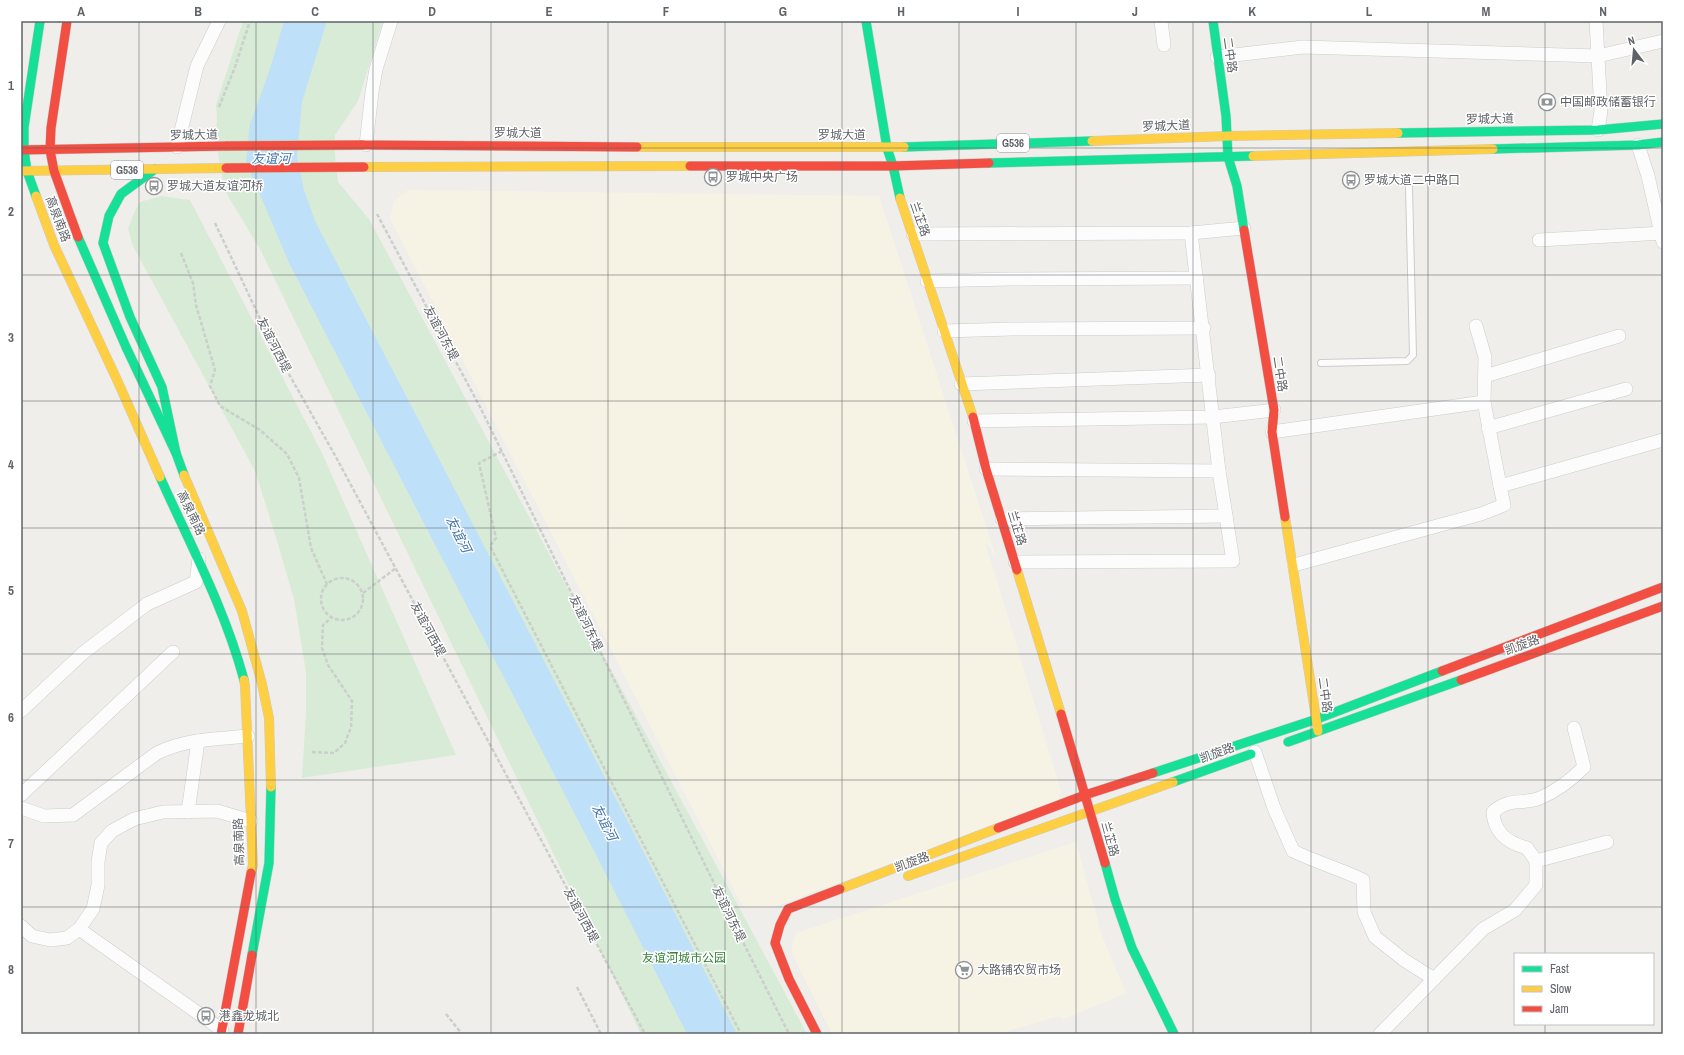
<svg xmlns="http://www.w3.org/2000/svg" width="1684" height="1055" font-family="'Archivo Narrow','Noto Sans SC',sans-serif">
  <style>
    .commercial { fill: #f7f3e4 }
    .green { fill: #d8ebd6 }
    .water { fill: #bfe0f9 }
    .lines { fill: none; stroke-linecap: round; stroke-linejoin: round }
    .lane-casing { stroke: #cbcccc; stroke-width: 8 }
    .street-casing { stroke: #cbcccc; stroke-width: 14 }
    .fast-casing { stroke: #cacacb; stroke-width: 10 }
    .slow-casing { stroke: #cacacb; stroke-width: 10 }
    .jam-casing { stroke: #cacacb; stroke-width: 10 }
    .path { stroke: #cacfcc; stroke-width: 2.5; stroke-dasharray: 4 2; stroke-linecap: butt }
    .lane { stroke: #fdfcfc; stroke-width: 6 }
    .street { stroke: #fdfcfc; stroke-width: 13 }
    .fast { stroke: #16e098; stroke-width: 9 }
    .slow { stroke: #ffcf43; stroke-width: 9 }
    .jam { stroke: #f24e42; stroke-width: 9 }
    .jam-bridge-casing { stroke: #c8b996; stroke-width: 10; stroke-linecap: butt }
    .jam-bridge { stroke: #f24e42; stroke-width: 9 }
    .grid { fill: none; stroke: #5f6368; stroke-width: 1; stroke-opacity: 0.55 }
    .labels { text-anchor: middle; stroke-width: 3; stroke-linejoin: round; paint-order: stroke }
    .shield { fill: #fff; stroke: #8f9295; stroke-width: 1 }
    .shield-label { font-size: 11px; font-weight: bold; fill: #5f6368 }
    .street-label { font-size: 12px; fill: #5f6368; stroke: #fff }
    .poi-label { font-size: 12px; fill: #5f6368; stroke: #fff; text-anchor: start }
    .park-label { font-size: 12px; fill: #348238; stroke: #fff }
    .water-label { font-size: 13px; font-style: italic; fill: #4174aa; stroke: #fff }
    .neatline { fill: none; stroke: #5f6368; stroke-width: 1.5 }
    .grid-label { font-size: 13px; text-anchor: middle; font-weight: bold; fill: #5f6368 }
  </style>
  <rect width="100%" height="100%" fill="#efeeea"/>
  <g class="commercial">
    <path d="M408 190 879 196 996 557 985 542 1061 791 1058 801 771 908 743 907 390 218 395 200Z"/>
    <path d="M1076 842 1102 936 1126 993 1064 1019 1059 1016 998 1034H832L791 951 796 933Z"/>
  </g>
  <g class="green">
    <path d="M243 21H383L358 101 335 135V156L338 182 369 219 807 1034H641L261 251 225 191 219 160 216 139 217 117 216 105Z"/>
    <path d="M161 196 190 200 322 453 456 755 302 778 306 713V672L294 599 275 534 255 471 133 246 128 229 133 215 140 202Z"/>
  </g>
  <path class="water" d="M284 21H327L302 102 297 157 304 190 316 223 627 820 737 1034H687L595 853 290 265 246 162 250 124 270 69Z"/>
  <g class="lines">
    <g class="lane-casing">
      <path id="lane" d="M1321 363 1407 361 1413 355 1409 187"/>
    </g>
    <g class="street-casing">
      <g id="street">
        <path d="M1161 21 1164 45"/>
        <path d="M1596 21 1601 111 1598 130"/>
        <path d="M1217 57 1303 47 1598 56 1663 41"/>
        <path d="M366 145 372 92 376 69 391 21"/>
        <path d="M1638 145 1648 176 1663 242"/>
        <path d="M177 147 197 66 219 21"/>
        <path d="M913 234 1191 233 1244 228"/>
        <path d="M1539 240 1663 233"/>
        <path d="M927 281 1009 279 1197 278"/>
        <path d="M1476 326 1485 357 1484 402 1500 486"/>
        <path d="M944 331 1012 329 1204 328"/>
        <path d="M1485 376 1619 336"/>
        <path d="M961 384 1209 375"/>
        <path d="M974 421 1213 417 1274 410"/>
        <path d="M1488 428 1626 389"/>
        <path d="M1272 432 1484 402"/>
        <path d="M986 469 1219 471"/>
        <path d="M1002 519 1226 516"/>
        <path d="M1015 562 1233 561 1219 471 1191 233"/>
        <path d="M1294 565 1481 514 1504 505 1500 486 1663 440"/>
        <path d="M21 711 83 653 147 604 196 582 199 559"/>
        <path d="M1255 752 1274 808 1293 851C1316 862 1340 869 1363 880L1364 912 1375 937 1404 960 1434 979"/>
        <path d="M21 795 173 652"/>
        <path d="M21 808 44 816 73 815 157 753C185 739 217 739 248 736"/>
        <path d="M188 812 198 741"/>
        <path d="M1536 861 1607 842"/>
        <path d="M21 926 32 936 50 940 67 938 79 929 93 909 98 885V862L101 843 112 831 134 819 163 812 217 811 251 821"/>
        <path d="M79 929 222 1030"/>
        <path d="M1380 1034 1483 929 1515 910 1536 885V861L1527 848C1508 843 1494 833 1493 812 1509 797 1523 805 1540 798 1557 791 1571 780 1584 767L1574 728"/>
      </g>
    </g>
    <g class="fast-casing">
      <g id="fast">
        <path d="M866 21 887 148 893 166 900 198"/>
        <path d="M1213 21 1226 116 1228 157 1237 186 1244 230"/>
        <path d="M1398 133 1598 130 1663 124"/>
        <path d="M904 147 1092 141"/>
        <path d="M1493 149 1638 145 1663 142"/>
        <path d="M989 163 1253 156"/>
        <path d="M155 169 121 194 109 216 103 243 130 317 162 387 176 453"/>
        <path d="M36 196 27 171 24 150V127L40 21"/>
        <path d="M78 237 126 347 176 453 184 475"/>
        <path d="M160 477C190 544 225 609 244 680"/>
        <path d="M1288 742 1461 680"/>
        <path d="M1153 773 1317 719 1442 671"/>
        <path d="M1173 782 1251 754"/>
        <path d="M1105 863 1115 899 1132 948 1174 1034"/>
        <path d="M252 955 269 863 271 787"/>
      </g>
    </g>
    <g class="slow-casing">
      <g id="slow">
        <path d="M1092 141 1228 136 1398 133"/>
        <path d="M637 147H904"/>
        <path d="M1253 156 1493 149"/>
        <path d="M364 167 690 166"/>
        <path d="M21 171 226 168"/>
        <path d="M36 196 54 245 118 382 160 477"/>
        <path d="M900 198 973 417"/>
        <path d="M184 475 242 611 262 684 269 718 271 787"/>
        <path d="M1285 517 1318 731"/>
        <path d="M1017 570 1061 714"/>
        <path d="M244 680 245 686 253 865 251 873"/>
        <path d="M908 876 1173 782"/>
        <path d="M840 889 998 828"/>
      </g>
    </g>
    <g class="jam-casing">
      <g id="jam">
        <path d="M67 21 51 128 50 150 54 171 78 237"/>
        <path d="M363 145 637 147"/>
        <path d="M21 150 227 146"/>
        <path d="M690 166H893L989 163"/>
        <path d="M1244 230 1274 410 1272 432 1285 517"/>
        <path d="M973 417 986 469 1017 570"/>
        <path d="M1442 671 1663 587"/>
        <path d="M1461 680 1663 606"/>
        <path d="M1061 714 1105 863"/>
        <path d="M998 828 1085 795 1153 773"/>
        <path d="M221 1034 251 873"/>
        <path d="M238 1034 252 955"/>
        <path d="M817 1034 789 979 775 943 780 925 788 909 840 889"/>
      </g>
    </g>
    <g class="path">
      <path d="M219 107 235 67 250 21"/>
      <path d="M377 214 480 407 743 942 789 1034"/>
      <path d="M215 223 272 344 337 459 645 1034"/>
      <path d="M181 253 193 283 196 305 215 370 210 386 220 406 260 430 287 454 299 478 311 548 327 584"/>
      <path d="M502 451 479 463 496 538 490 546 741 1034"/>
      <circle cx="342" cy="599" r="21"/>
      <path d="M363 593 396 568"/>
      <path d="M312 752 334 753 345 743 351 727 352 701 328 665 322 648 323 625 331 618"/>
      <path d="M577 987 601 1034"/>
      <path d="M446 1014 462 1034"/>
    </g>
    <use href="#lane" class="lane"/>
    <use href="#street" class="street"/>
    <use href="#fast" class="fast"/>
    <use href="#slow" class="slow"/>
    <use href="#jam" class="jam"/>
    <g class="jam-bridge-casing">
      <g id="jam-bridge">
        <path d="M227 146 363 145"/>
        <path d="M226 168 364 167"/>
      </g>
    </g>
    <use href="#jam-bridge" class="jam-bridge"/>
  </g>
  <path class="grid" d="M139 21V1034M256 21V1034M373 21V1034M491 21V1034M608 21V1034M725 21V1034M842 21V1034M959 21V1034M1076 21V1034M1193 21V1034M1311 21V1034M1428 21V1034M1545 21V954M21 148H1663M21 275H1663M21 401H1663M21 528H1663M21 654H1663M21 780H1663M21 907H1663M1545 1024V1034"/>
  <defs>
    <g id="bank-ring" transform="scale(0.9)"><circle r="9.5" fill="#fff" stroke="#919496" stroke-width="1.5"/><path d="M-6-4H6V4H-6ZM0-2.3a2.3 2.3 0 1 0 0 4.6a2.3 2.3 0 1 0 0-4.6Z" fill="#919496"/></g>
    <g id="bus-ring" transform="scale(0.9)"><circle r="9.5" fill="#fff" stroke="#919496" stroke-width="1.5"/><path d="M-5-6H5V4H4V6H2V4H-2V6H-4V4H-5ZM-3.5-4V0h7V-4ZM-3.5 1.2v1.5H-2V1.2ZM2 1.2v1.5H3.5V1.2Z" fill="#919496"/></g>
    <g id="supermarket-ring" transform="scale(0.9)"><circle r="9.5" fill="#fff" stroke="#919496" stroke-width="1.5"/><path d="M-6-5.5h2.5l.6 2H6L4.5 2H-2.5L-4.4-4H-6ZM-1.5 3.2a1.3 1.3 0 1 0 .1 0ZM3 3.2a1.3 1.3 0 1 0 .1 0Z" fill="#919496"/></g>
  </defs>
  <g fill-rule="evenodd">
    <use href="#bank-ring" x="1547" y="102"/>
    <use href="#bus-ring" x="713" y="177"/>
    <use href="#bus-ring" x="1351" y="180"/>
    <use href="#bus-ring" x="154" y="186"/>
    <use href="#supermarket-ring" x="964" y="970"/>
    <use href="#bus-ring" x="206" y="1016"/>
  </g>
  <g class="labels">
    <g class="shield">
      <rect x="997" y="134" width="32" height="18" rx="3"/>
      <rect x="111" y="161" width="32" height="18" rx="3"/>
    </g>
    <g class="shield-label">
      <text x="1013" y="147">G536</text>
      <text x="127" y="174">G536</text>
    </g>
    <g class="street-label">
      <text transform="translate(1230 55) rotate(82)" y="4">二中路</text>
      <text transform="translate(1490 119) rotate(-1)" y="4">罗城大道</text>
      <text transform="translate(1166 126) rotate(-2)" y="4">罗城大道</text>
      <text x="518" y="137">罗城大道</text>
      <text transform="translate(194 135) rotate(-1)" y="4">罗城大道</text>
      <text x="842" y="139">罗城大道</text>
      <text transform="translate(58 219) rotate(69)" y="4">高泉南路</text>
      <text transform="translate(920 219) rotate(71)" y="4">兰芷路</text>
      <text transform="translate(441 333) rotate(62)" y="4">友谊河东堤</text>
      <text transform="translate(274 345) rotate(63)" y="4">友谊河西堤</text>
      <text transform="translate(1280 374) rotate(81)" y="4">二中路</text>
      <text transform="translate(191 513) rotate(64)" y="4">高泉南路</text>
      <text transform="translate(1017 528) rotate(73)" y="4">兰芷路</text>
      <text transform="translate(586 623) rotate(64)" y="4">友谊河东堤</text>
      <text transform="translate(428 629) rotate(62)" y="4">友谊河西堤</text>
      <text transform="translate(1522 645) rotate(-20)" y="4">凯旋路</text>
      <text transform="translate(1325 695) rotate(82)" y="4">二中路</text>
      <text transform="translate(1217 753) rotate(-20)" y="4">凯旋路</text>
      <text transform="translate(1110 839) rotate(75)" y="4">兰芷路</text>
      <text transform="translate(239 842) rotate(-92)" y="4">高泉南路</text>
      <text transform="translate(912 862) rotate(-20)" y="4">凯旋路</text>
      <text transform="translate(729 914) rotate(64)" y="4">友谊河东堤</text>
      <text transform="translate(581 915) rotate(62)" y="4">友谊河西堤</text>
    </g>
    <g class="poi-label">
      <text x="1560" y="106">中国邮政储蓄银行</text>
      <text x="726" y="181">罗城中央广场</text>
      <text x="1364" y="184">罗城大道二中路口</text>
      <text x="167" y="190">罗城大道友谊河桥</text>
      <text x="977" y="974">大路铺农贸市场</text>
      <text x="219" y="1020">港鑫龙城北</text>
    </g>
    <g class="park-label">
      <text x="684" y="962">友谊河城市公园</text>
    </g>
    <g class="water-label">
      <text x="271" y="163">友谊河</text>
      <text transform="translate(459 534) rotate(63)" y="5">友谊河</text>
      <text transform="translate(605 822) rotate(63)" y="5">友谊河</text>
    </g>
  </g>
  <rect width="1684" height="1055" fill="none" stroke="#ffffff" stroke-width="44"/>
  <rect x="1514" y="953" width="140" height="72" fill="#ffffff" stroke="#bfc1c3"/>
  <rect x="1522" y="966" width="20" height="6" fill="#16e098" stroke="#bfc1c3"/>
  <text x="1550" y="973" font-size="12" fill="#5f6368">Fast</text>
  <rect x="1522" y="986" width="20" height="6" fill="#ffcf43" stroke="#bfc1c3"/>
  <text x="1550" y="993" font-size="12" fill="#5f6368">Slow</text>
  <rect x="1522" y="1006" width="20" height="6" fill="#f24e42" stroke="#bfc1c3"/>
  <text x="1550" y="1013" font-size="12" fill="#5f6368">Jam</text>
  <g transform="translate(1634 50) rotate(344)" stroke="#ffffff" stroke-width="3" paint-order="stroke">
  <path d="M0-3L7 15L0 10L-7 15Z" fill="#5f6368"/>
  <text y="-6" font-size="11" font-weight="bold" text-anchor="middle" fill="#5f6368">N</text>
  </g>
  <rect x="22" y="22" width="1640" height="1011" class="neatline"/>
  <g class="grid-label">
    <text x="81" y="16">A</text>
    <text x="198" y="16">B</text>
    <text x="315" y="16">C</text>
    <text x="432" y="16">D</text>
    <text x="549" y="16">E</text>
    <text x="666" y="16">F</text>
    <text x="783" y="16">G</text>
    <text x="901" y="16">H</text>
    <text x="1018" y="16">I</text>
    <text x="1135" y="16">J</text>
    <text x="1252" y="16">K</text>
    <text x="1369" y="16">L</text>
    <text x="1486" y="16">M</text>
    <text x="1603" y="16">N</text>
    <text x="11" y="90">1</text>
    <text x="11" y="216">2</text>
    <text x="11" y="342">3</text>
    <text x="11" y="469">4</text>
    <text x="11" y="595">5</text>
    <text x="11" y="722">6</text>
    <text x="11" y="848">7</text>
    <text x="11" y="974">8</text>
  </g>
</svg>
